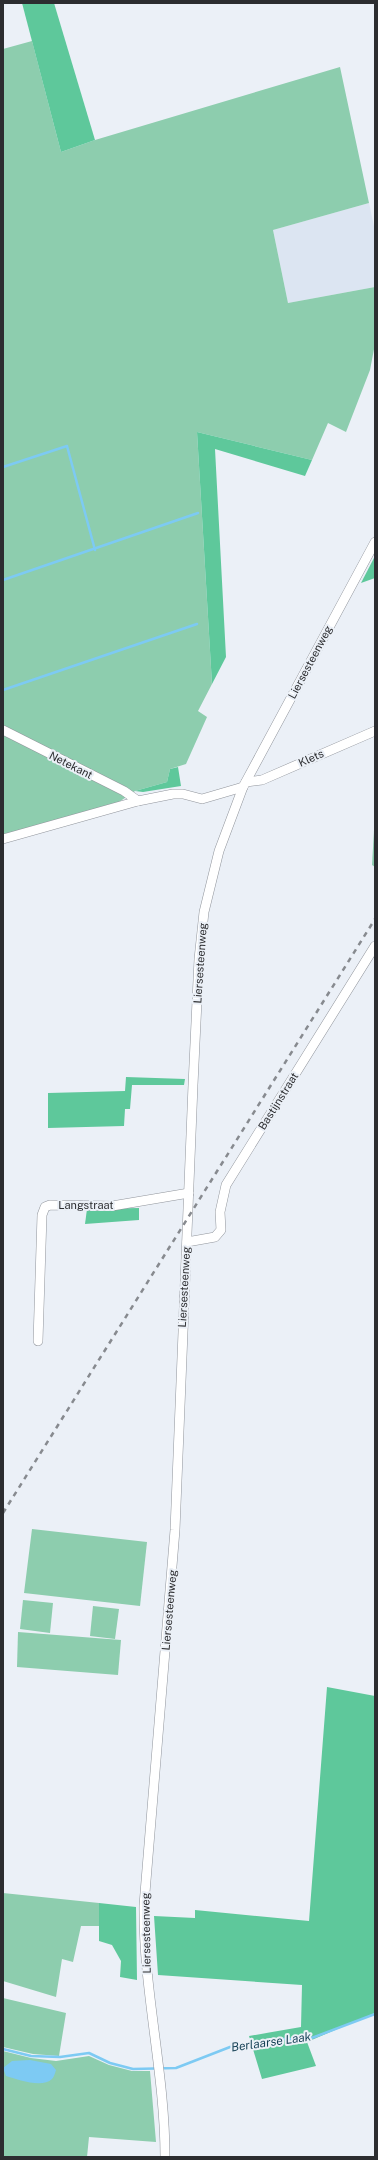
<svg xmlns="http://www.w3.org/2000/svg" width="378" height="2160" font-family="'Public Sans',sans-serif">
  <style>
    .built { fill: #dce5f2 }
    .green { fill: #8dcdae }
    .forest { fill: #5ec89b }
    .water { fill: #7dcaf3 }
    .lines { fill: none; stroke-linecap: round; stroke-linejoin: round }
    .stream { stroke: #7dcaf3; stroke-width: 2.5 }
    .minor-casing { stroke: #91959c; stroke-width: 10 }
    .minor { stroke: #fff; stroke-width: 9 }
    .rail { stroke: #878a8f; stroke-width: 2.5; stroke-dasharray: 5 5; stroke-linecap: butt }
    .labels { text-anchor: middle; stroke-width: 4; stroke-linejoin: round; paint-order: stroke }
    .street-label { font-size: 11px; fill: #2c2d30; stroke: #ebf0f7 }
    .water-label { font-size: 12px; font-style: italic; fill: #123e53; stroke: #ebf0f7 }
  </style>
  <rect width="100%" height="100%" fill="#ebf0f7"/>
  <path class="built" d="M369 203 375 231V287L288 303 273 230Z"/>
  <g class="green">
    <path d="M32 41 61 152 95 140 340 67 369 203 273 230 288 303 375 287V344L370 370 346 432 328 423 312 460 197 432 212 684 198 711 207 717 186 764 170 769 167 782 135 791 119 802 3 836V49Z"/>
    <path d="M375 813V867L372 865Z"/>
    <path d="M32 1529 147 1542 140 1606 24 1593Z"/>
    <path d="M23 1600 53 1603 50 1633 20 1629Z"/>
    <path d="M93 1606 119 1609 115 1639 90 1636Z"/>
    <path d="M18 1632 121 1640 118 1675 17 1667Z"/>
    <path d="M3 1893 99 1903V1926H81L73 1962 62 1959 56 1997 3 1981Z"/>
    <path d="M3 1998 66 2013 59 2056 33 2054 3 2047Z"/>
    <path d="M3 2051 31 2058 56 2061 89 2056 109 2065 132 2071H150L156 2142 89 2137 87 2157H3Z"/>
  </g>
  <g class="forest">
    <path d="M22 3H54L95 140 61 152Z"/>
    <path d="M197 432 312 460 305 476 215 449 226 657 212 684Z"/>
    <path d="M375 556V578L361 583Z"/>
    <path d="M178 767 181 786 143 792 135 791 167 782 170 769Z"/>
    <path d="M126 1077 185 1079 184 1085H132L130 1109H125L124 1126 48 1128V1093L125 1091Z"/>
    <path d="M139 1208V1220L85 1224 87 1209Z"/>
    <path d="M327 1687 375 1696V2013L307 2042 316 2066 262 2079 249 2036 301 2027 302 1985 158 1975 154 1916 195 1918V1910L309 1921Z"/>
    <path d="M99 1903 136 1907 137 1980 120 1977 121 1961 112 1945 99 1941Z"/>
  </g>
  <path class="water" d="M30 2060 51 2064 56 2070C55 2073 54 2077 52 2079 42 2089 17 2079 6 2076L3 2068 12 2061Z"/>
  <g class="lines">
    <g class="stream">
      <path d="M3 467 67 446 95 550"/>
      <path d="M3 580 198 513"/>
      <path d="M3 690 197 624"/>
      <path d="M3 2049 31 2056 60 2057 89 2053 110 2063 133 2069 176 2068 230 2047 279 2039H309L375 2014"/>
    </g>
    <g class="minor-casing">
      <g id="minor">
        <path d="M3 730 124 791 138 801"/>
        <path d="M246 782 262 780 375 731"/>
        <path d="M3 839 138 801 173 794H183L202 799 243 787"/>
        <path d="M187 1242 215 1237 221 1230 220 1212 226 1185 375 946"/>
        <path d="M38 1341 42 1215 45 1207 50 1205 112 1206 189 1193"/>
        <path d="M165 2157C165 2072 143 1990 144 1905L175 1530 193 1085 199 959 204 912 219 851 243 787 375 542"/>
      </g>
    </g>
    <use href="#minor" class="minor"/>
    <path class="rail" d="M3 1513 375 919"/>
  </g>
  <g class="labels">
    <g class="street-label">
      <text transform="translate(310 662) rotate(-62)" y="4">Liersesteenweg</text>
      <text transform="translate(311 758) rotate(-24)" y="4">Klets</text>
      <text transform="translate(71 765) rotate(27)" y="4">Netekant</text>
      <text transform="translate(200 963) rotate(-86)" y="4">Liersesteenweg</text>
      <text transform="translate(278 1101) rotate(-58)" y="4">Bastijnstraat</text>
      <text x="86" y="1209">Langstraat</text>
      <text transform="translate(184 1287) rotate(-87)" y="4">Liersesteenweg</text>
      <text transform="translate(169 1610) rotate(-85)" y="4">Liersesteenweg</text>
      <text transform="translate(146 1933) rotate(-91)" y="4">Liersesteenweg</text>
    </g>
    <g class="water-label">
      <text transform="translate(271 2042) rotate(-8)" y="4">Berlaarse Laak</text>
    </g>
  </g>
  <rect width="378" height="2160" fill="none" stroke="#2c2d30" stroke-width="8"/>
</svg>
